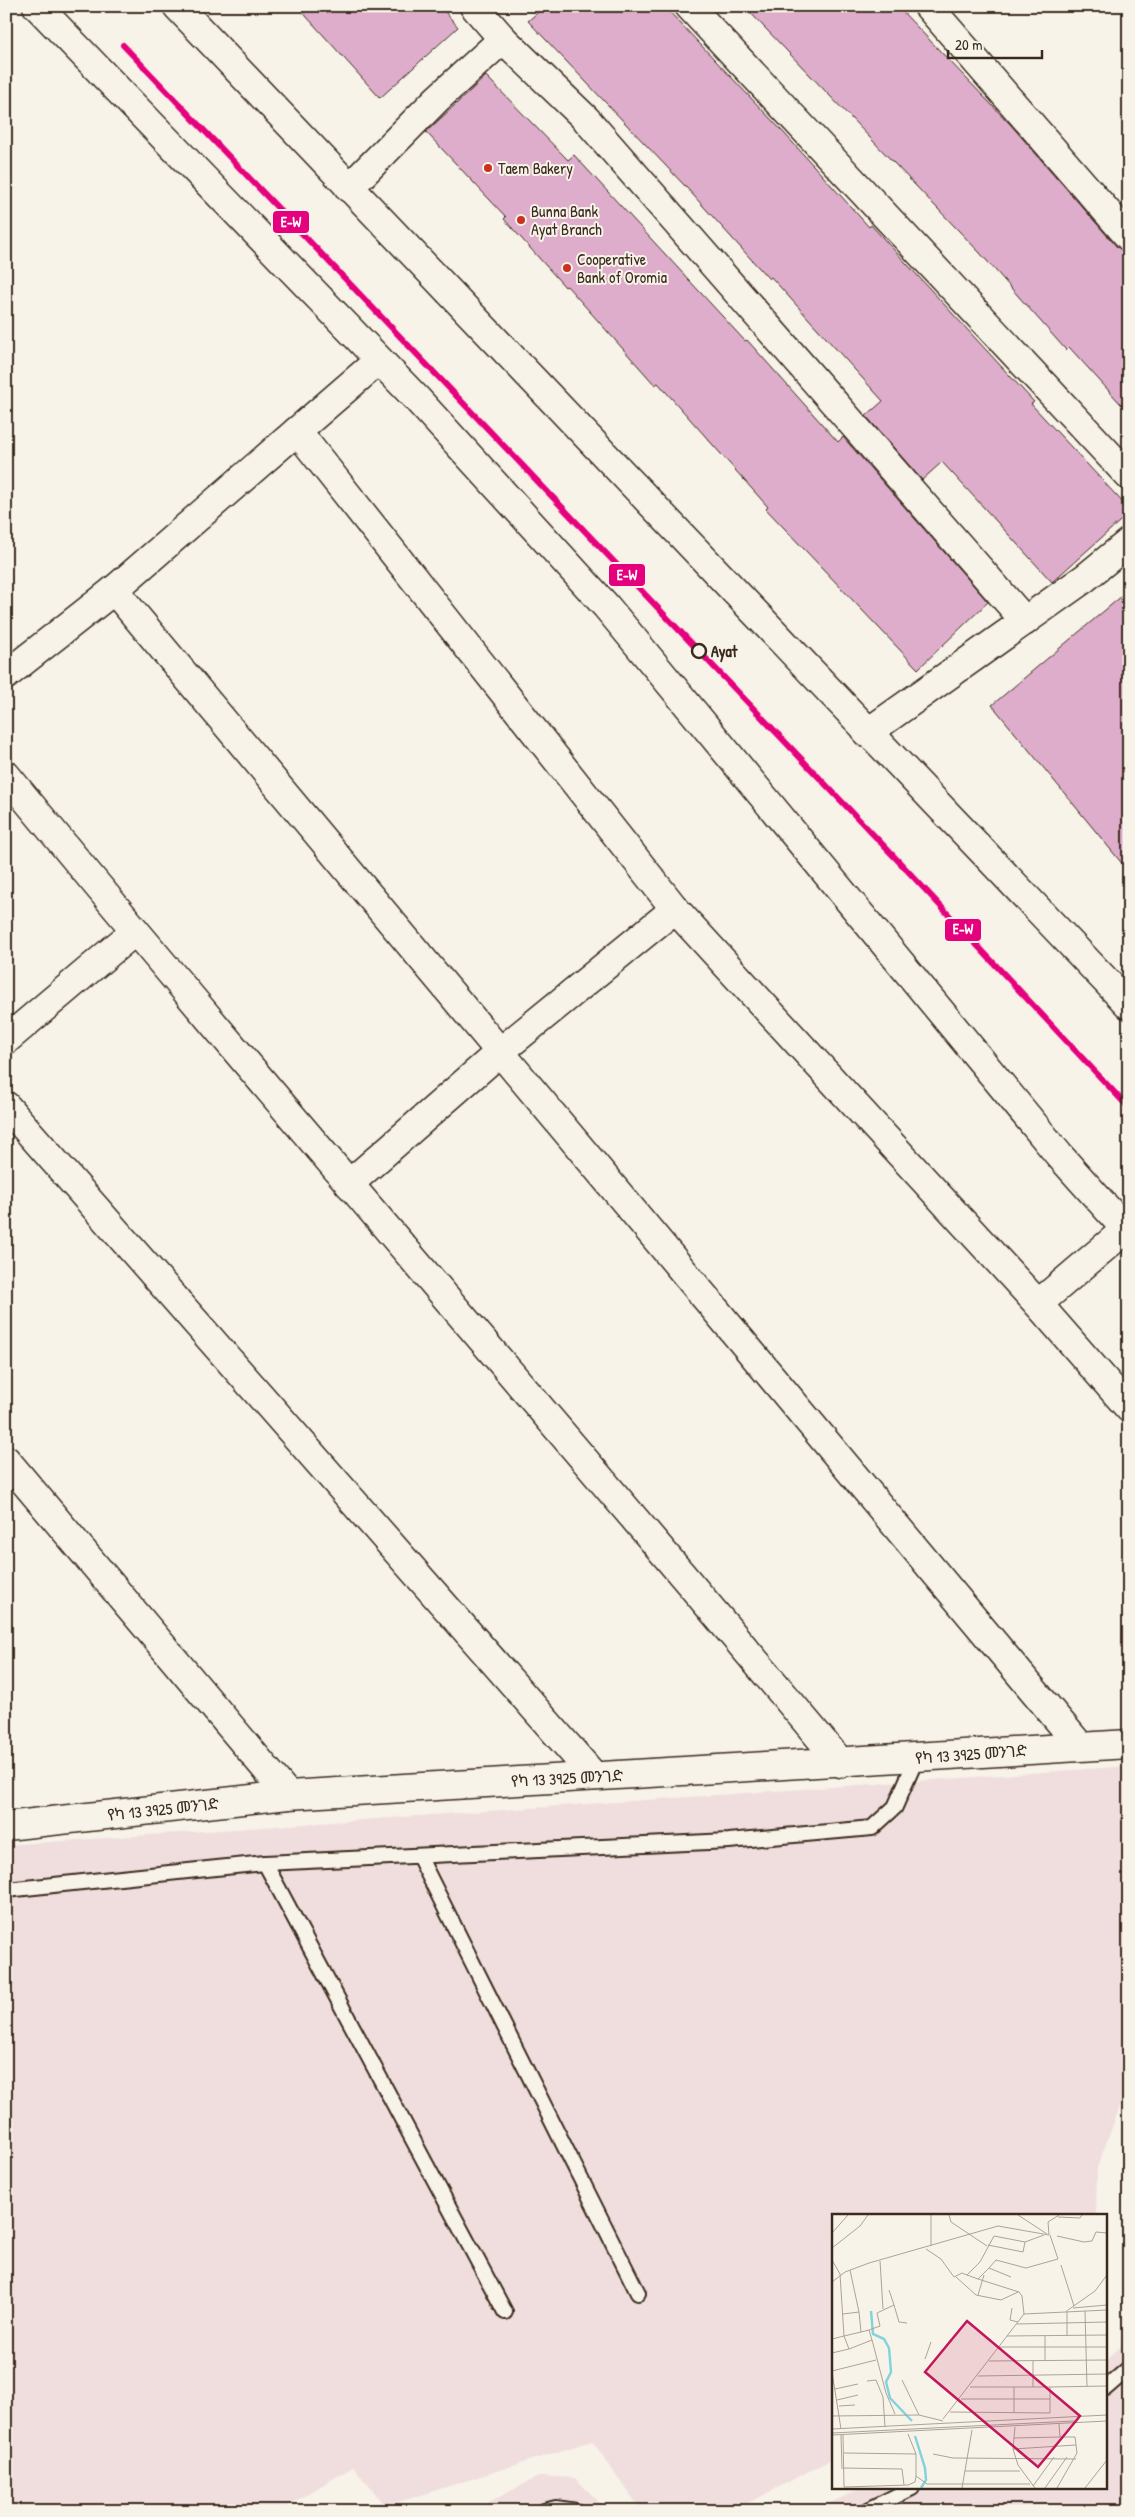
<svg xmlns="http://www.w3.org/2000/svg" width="1135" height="2517" font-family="'Patrick Hand','Noto Sans Ethiopic',sans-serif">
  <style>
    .built { fill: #f0dedf }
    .building { fill: #deadcb; stroke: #3b2a1e }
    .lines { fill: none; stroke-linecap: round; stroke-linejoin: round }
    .service-casing { stroke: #3b2a1e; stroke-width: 18 }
    .minor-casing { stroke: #3b2a1e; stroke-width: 31 }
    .primary-casing { stroke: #3b2a1e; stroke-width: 31 }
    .service { stroke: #f7f3e8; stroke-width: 14 }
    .minor { stroke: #f7f3e8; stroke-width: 28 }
    .primary { stroke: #f7f3e8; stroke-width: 28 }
    .rail-1-casing { stroke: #f7f3e8; stroke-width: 10 }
    .rail-1 { stroke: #e5007d; stroke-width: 6 }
    .poi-dot { fill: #c8321e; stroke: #f7f3e8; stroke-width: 2 }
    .stop-dot { fill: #f7f3e8; stroke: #3b2a1e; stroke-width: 2.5 }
    .labels { text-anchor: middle; stroke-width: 4; stroke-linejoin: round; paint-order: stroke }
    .poi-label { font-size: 16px; fill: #3b2a1e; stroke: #f7f3e8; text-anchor: start }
    .stop-label { font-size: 16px; font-weight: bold; fill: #3b2a1e; stroke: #f7f3e8; text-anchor: start }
    .street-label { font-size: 16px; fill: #3b2a1e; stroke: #f7f3e8 }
    .inset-river { fill: none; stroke: #83d3dd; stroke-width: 2.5 }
    .inset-road { fill: none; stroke: #aca397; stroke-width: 1 }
    .view { fill: #c2185b; fill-opacity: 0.15; stroke: #c2185b; stroke-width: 2.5 }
    .inset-edge { fill: none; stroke: #3b2a1e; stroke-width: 2.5 }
    .line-badge { stroke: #f7f3e8; stroke-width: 2 }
    .badge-label { font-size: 14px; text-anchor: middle; font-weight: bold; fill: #fff }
  </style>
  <rect width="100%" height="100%" fill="#f7f3e8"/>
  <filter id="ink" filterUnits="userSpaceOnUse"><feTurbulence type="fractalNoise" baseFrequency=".02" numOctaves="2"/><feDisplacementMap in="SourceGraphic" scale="10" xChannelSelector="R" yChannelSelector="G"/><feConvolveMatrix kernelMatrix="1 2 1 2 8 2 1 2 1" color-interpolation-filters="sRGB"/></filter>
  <g filter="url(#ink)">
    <g class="built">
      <path d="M1129 1766V2082L1097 2168 1096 2216H834V2458L733 2511H642L592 2441 386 2506 353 2467 279 2511H6V1845Z"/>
      <path d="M1129 2339V2511H814L861 2488H1106V2360Z"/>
      <path d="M540 2476 575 2478 608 2511H471Z"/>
    </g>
    <g class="building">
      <path d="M297 6H440L458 27 380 98Z"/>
      <path d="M545 6H664L784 133 869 227 871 225 1034 402 1031 404 1129 509V513L1052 582 942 462 922 480 866 416 883 401 771 277 769 279 685 186 528 21Z"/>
      <path d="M744 6H897L1010 124 1117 247 1129 252V413L1069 347 1066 350 980 253Z"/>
      <path d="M486 76 568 160 574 155 745 341 747 340 838 442 843 437 988 602 918 669 766 509 768 507 658 383 655 385 567 286 565 287 504 219 506 217 426 132Z"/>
      <path d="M1129 590V872L992 705Z"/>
    </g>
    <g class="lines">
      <g class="service-casing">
        <g id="service">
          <path d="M419 1856 638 2293"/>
          <path d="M265 1863 505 2312"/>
          <path d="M6 1890 265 1863 729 1841 872 1828 895 1807 917 1757"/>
          <path d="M1106 2388 1129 2368"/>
          <path d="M544 2511 556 2508 576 2511"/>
          <path d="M866 2511 912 2488"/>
        </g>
      </g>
      <g class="minor-casing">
        <g id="minor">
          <path d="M474 6 503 39"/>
          <path d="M689 6 1129 476"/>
          <path d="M928 6 1129 237"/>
          <path d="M349 188 437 99 503 39 586 119 1025 621"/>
          <path d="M297 431 378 361"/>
          <path d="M114 590 1080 1746"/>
          <path d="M6 675 114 590 297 431 675 909 1038 1304 1129 1408"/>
          <path d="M867 733 1085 578 1129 542"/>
          <path d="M6 775C280 1108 564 1432 841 1763"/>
          <path d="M6 1040 135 931"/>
          <path d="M6 1106 594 1776"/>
          <path d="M349 1184 501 1051 675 909"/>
          <path d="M1038 1304 1125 1230"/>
          <path d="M6 1460 288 1795"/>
          <path d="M6 1826 288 1795 1129 1744"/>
        </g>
      </g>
      <g class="primary-casing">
        <g id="primary">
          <path d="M37 6 417 399 606 606 1059 1155 1129 1233"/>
          <path d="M177 6 1129 1005"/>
        </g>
      </g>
      <use href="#service" class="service"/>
      <use href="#minor" class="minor"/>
      <use href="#primary" class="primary"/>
      <g class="rail-1-casing">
        <path id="rail-1" d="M123 45 905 868 1129 1108"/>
      </g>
      <use href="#rail-1" class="rail-1"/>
    </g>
  </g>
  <g class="poi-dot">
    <circle cx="488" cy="168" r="5"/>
    <circle cx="521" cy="220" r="5"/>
    <circle cx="567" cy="268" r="5"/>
  </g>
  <circle class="stop-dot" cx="699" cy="651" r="7"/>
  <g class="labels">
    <g class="poi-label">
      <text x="498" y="174">Taem Bakery</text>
      <text x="531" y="217">Bunna Bank<tspan x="531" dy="18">Ayat Branch</tspan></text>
      <text x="577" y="265">Cooperative<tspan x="577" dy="18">Bank of Oromia</tspan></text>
    </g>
    <g class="stop-label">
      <text x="711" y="657">Ayat</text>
    </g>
    <g class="street-label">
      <text transform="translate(971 1754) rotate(-4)" y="6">የካ 13 3925 መንገድ</text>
      <text transform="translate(567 1778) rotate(-3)" y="6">የካ 13 3925 መንገድ</text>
      <text transform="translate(163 1809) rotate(-6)" y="6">የካ 13 3925 መንገድ</text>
    </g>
  </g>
  <g transform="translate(832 2214)">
    <rect width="275" height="275" fill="#f7f3e8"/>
    <path class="inset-river" d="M39 97 41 120 52 125 57 134 59 158 54 168 58 184 80 207M83 222 93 254 94 266 89 274"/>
    <path class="inset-road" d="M117 1 119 8 155 32M186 1 215 20M226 3 248 4 250 1M0 19 16 1M225 22 252 28 260 27 264 18 275 19M156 31 191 38 193 28 212 21M99 32V1M0 34 28 12 36 1M94 35 109 45 122 63 130 59 135 61M0 46 8 60 12 122 0 125M48 47 51 95M229 51 242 92M157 54 164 46 194 54 226 45 218 21M18 56 27 98M124 63 144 81 169 86 186 78M179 63 157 54 146 65 187 78 190 82 192 100M146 65 135 61 148 48 162 22 193 28M0 68 13 58 37 49 166 12 217 21 216 8 227 1M146 81 152 61M62 91 67 108 75 109M180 94 178 106 186 108M241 94 275 91M236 96 263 77 275 61M253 97 255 173M11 100 27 98 29 118 37 116M185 110 275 108M29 118 12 122 17 135 40 126 37 116 48 112 45 99 62 91 57 76M175 122 275 121M213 122V147M235 122V96M40 126 54 179 63 200M166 133H275M0 139 17 135M93 145 99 128M157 147 275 146M201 147V173M0 157 44 146M0 158 9 215M146 162 275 160M70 166 87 201M35 167 44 166 51 183 53 213M138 173H218M182 173V198M3 175 26 170M129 185H218M5 186 26 181M7 192 23 191M118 198 218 199V173L275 172M0 202 87 201 111 207M111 205 192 100 275 96M183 213 181 235 186 251 203 274M0 215 275 201M0 219 242 207M76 220 84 240V262L95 270H198M0 221 275 207M9 221 10 255M11 221 12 273M182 224 228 223 227 210M181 235 244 231M12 239 84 240M101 240 121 244 244 245M12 254 70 255 72 271M133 257H188M201 272 222 243M12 273 76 271 83 268 84 262M130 274 140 216M213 274 235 243M225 274 245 239 243 223H228M253 274 275 246"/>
    <path class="view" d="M135 107 248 202 206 253 93 158Z"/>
    <rect width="275" height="275" class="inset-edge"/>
  </g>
  <g class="line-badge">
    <rect x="272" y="210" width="38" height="24" rx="5" fill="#e5007d"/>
    <rect x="608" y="563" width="38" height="24" rx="5" fill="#e5007d"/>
    <rect x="944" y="918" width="38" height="24" rx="5" fill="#e5007d"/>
  </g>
  <g class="badge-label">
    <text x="291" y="227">E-W</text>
    <text x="627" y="580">E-W</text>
    <text x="963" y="934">E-W</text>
  </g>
  <rect width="1135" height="2517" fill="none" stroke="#f7f3e8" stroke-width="25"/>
  <rect x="12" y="12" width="1110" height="2492" fill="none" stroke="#3b2a1e" stroke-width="2" filter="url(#ink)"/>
  <path d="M948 50v8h94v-8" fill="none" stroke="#3b2a1e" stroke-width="2.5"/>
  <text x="955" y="50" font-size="15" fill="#3b2a1e" stroke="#f7f3e8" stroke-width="4" paint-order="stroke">20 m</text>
</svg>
